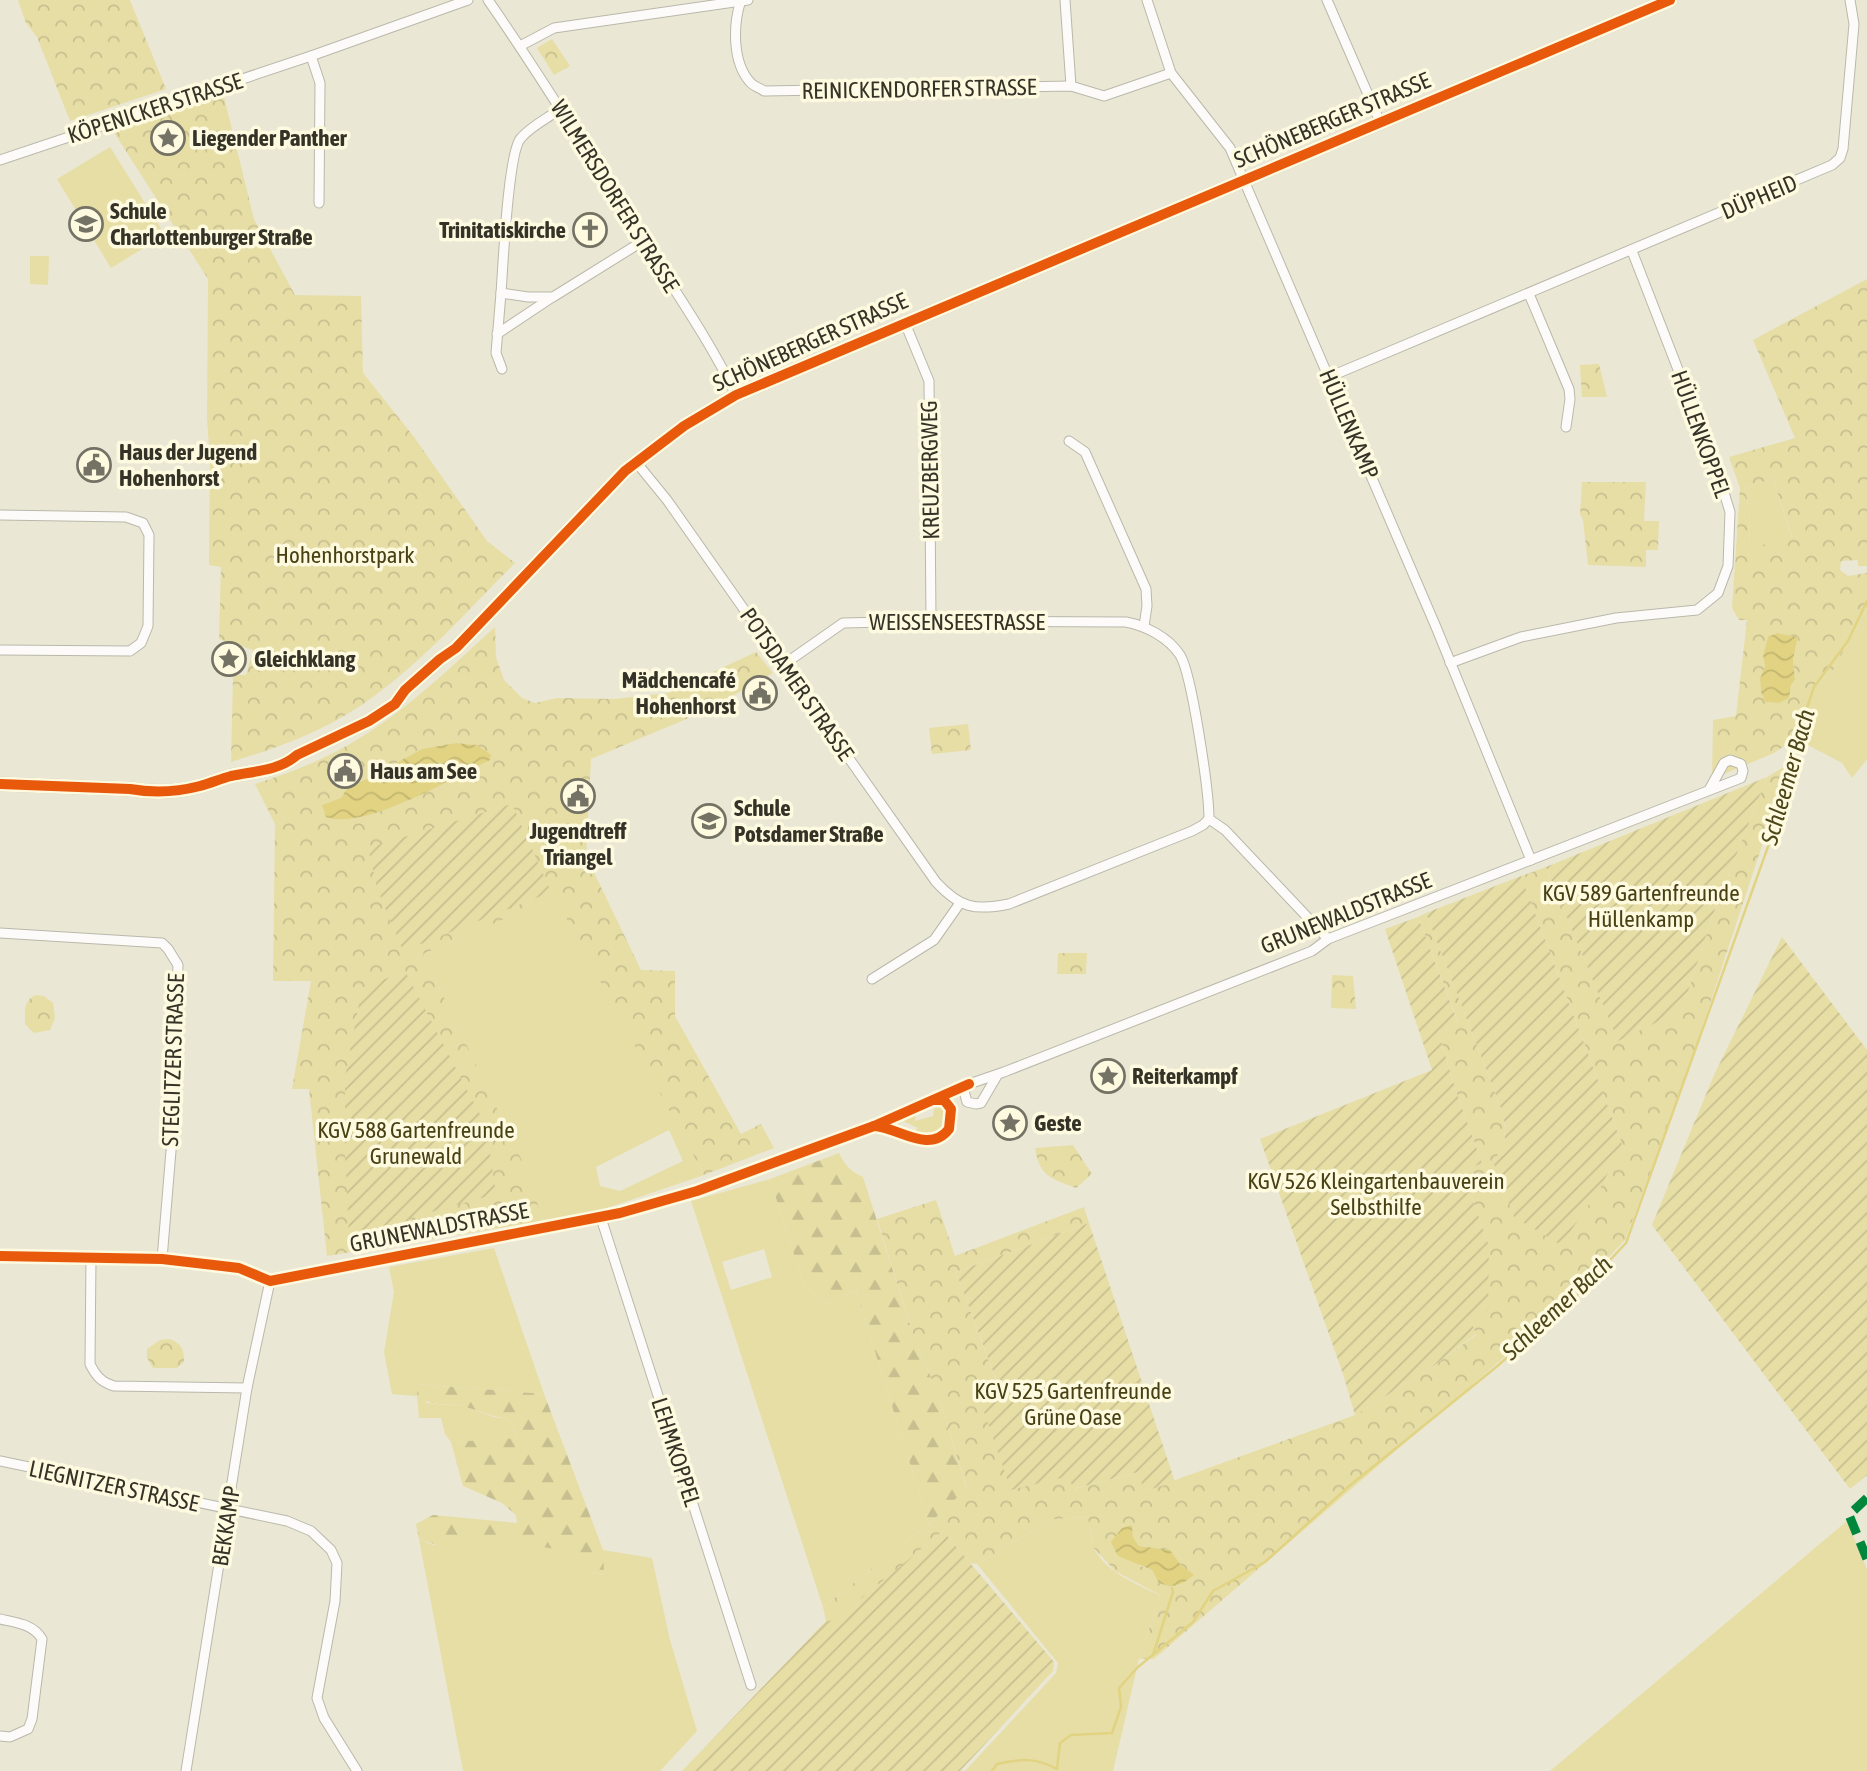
<svg xmlns="http://www.w3.org/2000/svg" width="1867" height="1771" font-family="'Asap Condensed',sans-serif">
  <style>
    .grass { fill: #e7dea6; fill-rule: evenodd }
    .forest { fill: url(#forest-firs) }
    .park { fill: url(#park-crowns); fill-rule: evenodd }
    .garden { fill: url(#garden-furrows) }
    .water { fill: url(#water-waves) }
    .lines { fill: none; stroke-linecap: round; stroke-linejoin: round }
    .stream { stroke: #e1d382; stroke-width: 2.5 }
    .street-casing { stroke: #bab8aa; stroke-width: 11 }
    .secondary-casing { stroke: #bab8aa; stroke-width: 15 }
    .street { stroke: #fcfbf9; stroke-width: 9 }
    .secondary { stroke: #fcfbf9; stroke-width: 12 }
    .quiet { stroke: #00873e; stroke-width: 9; stroke-dasharray: 18 9; stroke-linecap: butt }
    .cycleway-casing { stroke: #fefae0; stroke-width: 15 }
    .cycleway { stroke: #e8590c; stroke-width: 10 }
    .labels { text-anchor: middle; stroke-width: 7; stroke-linejoin: round; paint-order: stroke }
    .street-label { font-size: 23px; fill: #353327; stroke: #fefae0 }
    .poi-label { font-size: 23px; font-weight: bold; fill: #353327; stroke: #fefae0; text-anchor: start }
    .park-label { font-size: 23px; fill: #494114; stroke: #fefae0 }
    .water-label { font-size: 24px; font-style: italic; fill: #4e4619; stroke: #fefae0 }
  </style>
  <defs>
    <pattern id="forest-firs" width="22" height="20" patternUnits="userSpaceOnUse" patternTransform="scale(1.75)"><rect width="22" height="20" fill="#e7dea6"/><path d="M5 1l3.5 6h-7zM16 11l3.5 6h-7z" fill="#c7bf8f"/></pattern>
    <pattern id="park-crowns" width="20" height="18" patternUnits="userSpaceOnUse" patternTransform="scale(1.75)"><rect width="20" height="18" fill="#e7dea6"/><path d="M2 6a3 3 0 1 1 6 0M12 15a3 3 0 1 1 6 0" fill="none" stroke="#c7bf8f"/></pattern>
    <pattern id="garden-furrows" width="10" height="10" patternUnits="userSpaceOnUse" patternTransform="scale(1.75)"><rect width="10" height="10" fill="#e7dea6"/><path d="M-1 1l2-2M0 10L10 0M9 11l2-2" fill="none" stroke="#c7bf8f"/></pattern>
    <pattern id="water-waves" width="16" height="10" patternUnits="userSpaceOnUse" patternTransform="scale(1.75)"><rect width="16" height="10" fill="#e1d382"/><path d="M0 5q4-4 8 0t8 0" fill="none" stroke="#c2b670"/></pattern>
  </defs>
  <rect width="100%" height="100%" fill="#eae7d5"/>
  <g class="grass">
    <path d="M110 147 165 235 111 268 57 179Z"/>
    <path d="M30 256H49L48 285 30 284Z"/>
    <path d="M1773 479 1792 538 1750 548 1749 507 1744 487Z"/>
    <path d="M1867 608V759L1852 778 1842 763 1798 740 1815 686 1833 670Z"/>
    <path d="M556 896 704 1175 604 1209 543 1221 525 1169 423 954ZM669 1130 683 1161 620 1191 600 1186 596 1167Z"/>
    <path d="M935 1106 945 1110C948 1119 944 1127 937 1133H931L928 1136 913 1133 918 1128 903 1121 895 1127 891 1125V1123L916 1113 915 1121 933 1116Z"/>
    <path d="M770 1179 804 1286 825 1303 856 1291 929 1524 823 1607 691 1201ZM764 1249 772 1277 731 1290 722 1262Z"/>
    <path d="M494 1248 544 1394 417 1384 427 1403 463 1406 494 1417 509 1419 518 1439 451 1442 445 1434 441 1418H419L417 1396 392 1394 384 1352 394 1292 389 1267Z"/>
    <path d="M1089 1517C1090 1526 1090 1537 1093 1545 1100 1569 1139 1586 1160 1595L1139 1659 1113 1771H965L1056 1673 1058 1663 977 1564 1053 1519Z"/>
    <path d="M1847 1521 1867 1569V1771H1550Z"/>
    <path d="M475 1534 577 1553 586 1570 603 1575V1550L652 1558 670 1640 697 1731 660 1771H463L419 1539 458 1555 462 1540Z"/>
  </g>
  <g class="forest">
    <path d="M839 1153C845 1165 850 1171 863 1177L914 1337 936 1389 967 1489 929 1524 856 1291 825 1303 804 1286 770 1179Z"/>
    <path d="M417 1384 544 1394 603 1550 604 1575 586 1570 577 1553 475 1535 462 1540 458 1556 441 1553 434 1544 419 1539 416 1524 433 1515 517 1523 516 1515 502 1503 463 1486 451 1442 518 1438 509 1419C493 1417 480 1411 465 1407 447 1402 433 1408 417 1396Z"/>
  </g>
  <g class="park">
    <path d="M18 0H130L166 89 70 121 37 37 26 23Z"/>
    <path d="M552 39 570 66 554 75 537 48Z"/>
    <path d="M223 93 254 219 295 295 361 296 363 373 414 437 487 541 515 563C464 614 415 671 354 710 316 734 274 749 231 762L233 675H246L253 650 219 639 221 567 209 565 210 459 207 419 208 279 113 131Z"/>
    <path d="M1867 279V566H1858V560L1841 561 1840 570 1848 576 1867 573V608L1833 670 1815 686 1798 740 1792 741 1774 753 1712 779 1713 720 1736 716 1747 620H1739L1732 608 1740 488 1729 457 1795 438 1753 340ZM1773 479 1792 537 1750 548 1749 507 1744 487ZM1777 633 1798 637 1793 659 1795 680 1791 685 1788 698 1779 703 1765 702 1761 692 1760 679 1765 666 1763 655 1768 637Z"/>
    <path d="M1599 364 1607 397H1582L1580 365Z"/>
    <path d="M1582 482H1646L1644 521H1659L1658 550H1646V567L1588 565 1583 520 1580 514Z"/>
    <path d="M495 627 496 657 504 680 522 698 535 703 557 698 614 699 668 693 756 652 773 673 708 710 591 759 586 856 641 970 675 971V1016L741 1134 761 1124 774 1148 704 1175 555 897 423 954 526 1169 543 1221 327 1256 309 1089H292L311 981H273L275 824 255 784C279 776 303 768 325 757 391 726 442 675 495 627ZM456 743 477 745 489 760 472 768 322 805 342 798 346 790 422 749Z"/>
    <path d="M968 724 971 750 932 754 929 728Z"/>
    <path d="M1789 764 1688 1070 1625 1240 1566 1302 1494 1366 1154 1659H1139L1160 1595 1115 1571 1093 1547 1088 1517 1053 1519 977 1564 970 1563 943 1531 835 1621H826L823 1607 929 1524 967 1488 936 1389 914 1337 877 1219 936 1200 955 1256 1084 1207 1089 1223 956 1272 1001 1394 980 1400 1069 1476 1074 1489 1138 1472 1145 1491 1355 1415 1429 1369 1476 1335 1470 1319 1489 1246 1463 1172 1482 1163 1457 1094 1438 1032 1458 1022 1418 917 1426 913 1504 1116 1505 1139 1494 1164 1622 1144 1521 876 1546 867 1618 1040 1682 1010 1712 917 1767 777ZM1132 1526 1133 1537 1139 1546 1170 1550 1181 1565 1193 1575C1180 1586 1175 1589 1159 1583L1152 1570 1140 1566 1122 1528Z"/>
    <path d="M1058 953H1087L1086 974H1057Z"/>
    <path d="M1332 975 1353 976 1356 1009 1331 1008Z"/>
    <path d="M35 995 44 996 53 1003 55 1018 50 1030 34 1033 25 1024C25 1011 23 1002 35 995Z"/>
    <path d="M1073 1145 1092 1174 1076 1188C1051 1178 1040 1178 1035 1148Z"/>
    <path d="M170 1339C182 1344 184 1350 184 1362L177 1368H153L147 1358V1349L160 1340Z"/>
  </g>
  <g class="garden">
    <path d="M1767 777 1712 917 1682 1010 1618 1041 1546 867Z"/>
    <path d="M512 804 551 892 403 951 377 888 368 848Z"/>
    <path d="M1521 876 1622 1144 1601 1187 1561 1245 1514 1217 1494 1164 1505 1139 1504 1116 1426 913Z"/>
    <path d="M1418 917 1458 1023 1438 1032 1457 1094 1482 1163 1463 1172 1489 1246 1488 1311 1470 1319 1476 1334 1429 1369 1355 1415 1343 1374 1260 1139 1432 1070 1385 929Z"/>
    <path d="M1782 937 1867 1050V1475L1850 1489 1652 1225 1714 1075Z"/>
    <path d="M405 971 486 1126 496 1194 349 1235 345 1153V1077L362 988Z"/>
    <path d="M1089 1223 1175 1482 1144 1491 1138 1472 1073 1489 1069 1476 1011 1490 980 1400 1001 1393 956 1272Z"/>
    <path d="M943 1531 1054 1662 1053 1671 960 1771H682L826 1621 835 1620Z"/>
  </g>
  <g class="water">
    <path d="M1777 633 1798 637 1793 659 1795 680 1791 685 1789 698 1779 703 1765 702 1761 692 1760 679 1765 666 1763 655 1768 637Z"/>
    <path d="M456 743 477 745 491 755 490 760C453 777 365 831 326 817L322 805 341 798 346 790 422 749Z"/>
    <path d="M1132 1525 1133 1537 1139 1546 1170 1550 1181 1565 1194 1575C1181 1585 1175 1589 1159 1583L1152 1570 1118 1556 1111 1542 1122 1528Z"/>
  </g>
  <g class="lines">
    <g class="stream">
      <path d="M1153 1655 1173 1592 1172 1588"/>
      <path d="M992 1771 997 1764C1021 1759 1035 1757 1057 1769L1060 1743 1071 1735 1112 1733 1121 1707 1119 1688 1138 1667 1193 1622 1213 1591 1265 1562 1348 1487 1495 1368 1568 1305 1626 1243 1784 802 1788 764 1814 687 1848 641 1867 601"/>
    </g>
    <g class="street-casing">
      <g id="street">
        <path d="M488 0C541 76 590 156 639 234 672 287 709 339 736 395"/>
        <path d="M741 0C733 24 732 62 750 82 753 86 760 88 764 91L1071 86 1104 96 1171 73"/>
        <path d="M1065 0 1071 86"/>
        <path d="M1147 0 1171 73 1230 148 1436 627 1531 860"/>
        <path d="M1327 0 1380 122"/>
        <path d="M520 46 554 28 748 0"/>
        <path d="M311 56 320 83 319 203"/>
        <path d="M560 109C548 118 531 126 521 138 508 151 503 267 501 293L528 297H553L643 241"/>
        <path d="M0 160 311 56 468 0"/>
        <path d="M501 293 496 353 502 369"/>
        <path d="M1529 294 1569 389 1570 399 1566 427"/>
        <path d="M905 323 929 381 931 621"/>
        <path d="M497 334 551 298"/>
        <path d="M1329 377 1832 165 1840 158 1843 149 1854 24 1850 0"/>
        <path d="M1069 441 1085 452 1146 589 1147 606 1144 626"/>
        <path d="M636 462 667 500 936 882C960 908 975 911 1009 904L1192 831 1203 825 1209 819 1225 830 1328 939"/>
        <path d="M0 515 126 517 143 523 149 535 148 626 141 643 130 651 0 650"/>
        <path d="M1450 663 1521 637 1616 618 1697 610 1718 593 1728 566 1730 512 1717 470 1632 251"/>
        <path d="M783 665 843 623 931 621 1126 622C1146 626 1168 637 1180 655 1192 674 1209 792 1209 819"/>
        <path d="M0 933 162 943 168 949 178 965 171 1151 162 1259"/>
        <path d="M872 979 934 940 960 903"/>
        <path d="M998 1074 981 1103 976 1104 967 1102 964 1091 969 1084 1004 1072 1312 951 1328 939 1741 778 1743 771 1741 764 1730 760 1724 763 1709 790"/>
        <path d="M601 1218 751 1685"/>
        <path d="M0 1256 162 1259 239 1268 270 1281 620 1213 728 1180 874 1126 934 1100H944L951 1109C955 1165 900 1127 874 1126"/>
        <path d="M91 1257 90 1364C96 1376 101 1382 114 1386L247 1388"/>
        <path d="M0 1461 287 1521 311 1531 331 1550 337 1563 335 1601 317 1698 324 1718 357 1771"/>
        <path d="M0 1619C17 1623 33 1624 42 1639L32 1719 28 1729 10 1737 0 1736"/>
        <path d="M186 1771 247 1388 270 1281"/>
      </g>
    </g>
    <g class="secondary-casing">
      <path id="secondary" d="M0 784 130 789C153 793 177 792 200 786 211 783 220 779 231 776 254 771 279 771 297 755L369 721 395 704 405 690 440 659 456 648 625 471 684 426 736 395 1670 0"/>
    </g>
    <use href="#street" class="street"/>
    <use href="#secondary" class="secondary"/>
    <path class="quiet" d="M1867 1498 1849 1515 1867 1559"/>
    <g class="cycleway-casing">
      <g id="cycleway">
        <path d="M0 784 130 789C153 793 177 792 200 786 211 783 220 779 231 776 254 771 279 771 297 755L369 721 395 704 405 690 440 659 456 648 625 471 684 426 736 395 1670 0"/>
        <path d="M874 1126C898 1127 929 1155 949 1129L951 1109 944 1100H934"/>
        <path d="M0 1256 162 1259 239 1268 270 1281 620 1213 697 1191 781 1160 874 1126 969 1084"/>
      </g>
    </g>
    <use href="#cycleway" class="cycleway"/>
  </g>
  <defs>
    <g id="sight-ring" transform="scale(1.75)"><circle r="9.5" fill="#fefae0" stroke="#747264" stroke-width="1.5"/><path d="M0-6L1.8-2.2L6-1.7L2.9 1.2L3.7 5.4L0 3.3L-3.7 5.4L-2.9 1.2L-6-1.7L-1.8-2.2Z" fill="#747264"/></g>
    <g id="school-ring" transform="scale(1.75)"><circle r="9.5" fill="#fefae0" stroke="#747264" stroke-width="1.5"/><path d="M0-5L7-2L0 1L-7-2ZM-4 1L0 2.5L4 1V4Q0 6-4 4Z" fill="#747264"/></g>
    <g id="church-ring" transform="scale(1.75)"><circle r="9.5" fill="#fefae0" stroke="#747264" stroke-width="1.5"/><path d="M-1.2-6h2.4v3.5h3.3v2.4h-3.3V6h-2.4V-.1h-3.3v-2.4h3.3Z" fill="#747264"/></g>
    <g id="civic-ring" transform="scale(1.75)"><circle r="9.5" fill="#fefae0" stroke="#747264" stroke-width="1.5"/><path d="M-.6-6.5H3V-4.5H.6V-3L4-1V1h2V6H-6V1h2V-1L-.6-3ZM-1.2 2.5V6h2.4V2.5Z" fill="#747264"/></g>
  </defs>
  <g fill-rule="evenodd">
    <use href="#sight-ring" x="168" y="138"/>
    <use href="#school-ring" x="86" y="224"/>
    <use href="#church-ring" x="590" y="230"/>
    <use href="#civic-ring" x="94" y="465"/>
    <use href="#sight-ring" x="229" y="659"/>
    <use href="#civic-ring" x="760" y="693"/>
    <use href="#civic-ring" x="345" y="771"/>
    <use href="#civic-ring" x="578" y="796"/>
    <use href="#school-ring" x="709" y="821"/>
    <use href="#sight-ring" x="1108" y="1076"/>
    <use href="#sight-ring" x="1010" y="1123"/>
  </g>
  <g class="labels">
    <g class="street-label">
      <text transform="translate(919 89) rotate(-1)" y="8">REINICKENDORFER STRASSE</text>
      <text transform="translate(155 108) rotate(-18)" y="8">KÖPENICKER STRASSE</text>
      <text transform="translate(1332 120) rotate(-23)" y="8">SCHÖNEBERGER STRASSE</text>
      <text transform="translate(615 196) rotate(58)" y="8">WILMERSDORFER STRASSE</text>
      <text transform="translate(1759 197) rotate(-23)" y="8">DÜPHEID</text>
      <text transform="translate(810 342) rotate(-24)" y="8">SCHÖNEBERGER STRASSE</text>
      <text transform="translate(1349 424) rotate(67)" y="8">HÜLLENKAMP</text>
      <text transform="translate(1701 434) rotate(70)" y="8">HÜLLENKOPPEL</text>
      <text transform="translate(930 470) rotate(-91)" y="8">KREUZBERGWEG</text>
      <text x="957" y="630">WEISSENSEESTRASSE</text>
      <text transform="translate(797 684) rotate(55)" y="8">POTSDAMER STRASSE</text>
      <text transform="translate(1346 913) rotate(-22)" y="8">GRUNEWALDSTRASSE</text>
      <text transform="translate(173 1060) rotate(-88)" y="8">STEGLITZER STRASSE</text>
      <text transform="translate(439 1227) rotate(-11)" y="8">GRUNEWALDSTRASSE</text>
      <text transform="translate(676 1452) rotate(72)" y="8">LEHMKOPPEL</text>
      <text transform="translate(114 1486) rotate(12)" y="8">LIEGNITZER STRASSE</text>
      <text transform="translate(226 1526) rotate(-81)" y="8">BEKKAMP</text>
    </g>
    <g class="poi-label">
      <text x="192" y="146">Liegender Panther</text>
      <text x="110" y="219">Schule<tspan x="110" dy="26">Charlottenburger Straße</tspan></text>
      <text x="566" y="238" text-anchor="end">Trinitatiskirche</text>
      <text x="119" y="460">Haus der Jugend<tspan x="119" dy="26">Hohenhorst</tspan></text>
      <text x="254" y="667">Gleichklang</text>
      <text x="736" y="688" text-anchor="end">Mädchencafé<tspan x="736" dy="26">Hohenhorst</tspan></text>
      <text x="370" y="779">Haus am See</text>
      <text x="734" y="816">Schule<tspan x="734" dy="26">Potsdamer Straße</tspan></text>
      <text x="578" y="839" text-anchor="middle">Jugendtreff<tspan x="578" dy="26">Triangel</tspan></text>
      <text x="1132" y="1084">Reiterkampf</text>
      <text x="1034" y="1131">Geste</text>
    </g>
    <g class="park-label">
      <text x="345" y="563">Hohenhorstpark</text>
      <text x="1641" y="901">KGV 589 Gartenfreunde<tspan x="1641" dy="26">Hüllenkamp</tspan></text>
      <text x="416" y="1138">KGV 588 Gartenfreunde<tspan x="416" dy="26">Grunewald</tspan></text>
      <text x="1376" y="1189">KGV 526 Kleingartenbauverein<tspan x="1376" dy="26">Selbsthilfe</tspan></text>
      <text x="1073" y="1399">KGV 525 Gartenfreunde<tspan x="1073" dy="26">Grüne Oase</tspan></text>
    </g>
    <g class="water-label">
      <text transform="translate(1788 777) rotate(-74)" y="8">Schleemer Bach</text>
      <text transform="translate(1557 1308) rotate(-43)" y="8">Schleemer Bach</text>
    </g>
  </g>
</svg>
